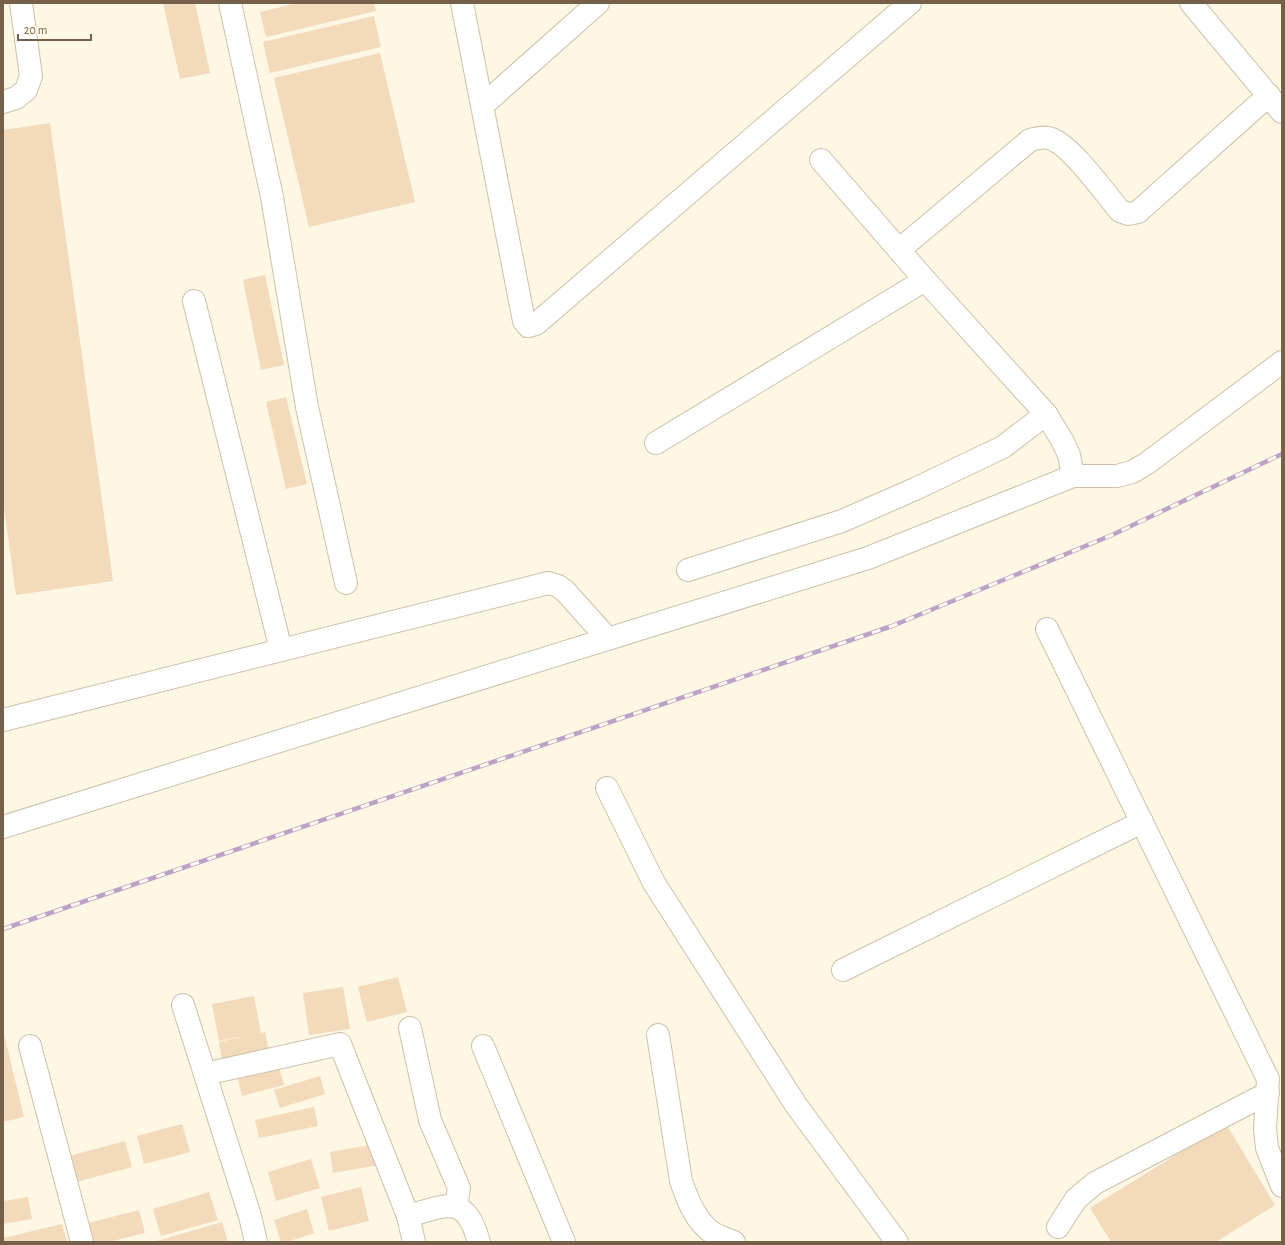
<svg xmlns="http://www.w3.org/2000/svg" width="1285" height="1245" font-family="'Alegreya Sans',sans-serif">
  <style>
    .building { fill: #f3dabb }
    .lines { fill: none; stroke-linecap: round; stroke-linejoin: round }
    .minor-casing { stroke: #cec0aa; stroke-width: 24 }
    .minor { stroke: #fff; stroke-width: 22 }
    .rail-casing { stroke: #bca2c7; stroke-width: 4.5 }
    .rail { stroke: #fffaeb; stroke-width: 3; stroke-dasharray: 9; stroke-linecap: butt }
  </style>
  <rect width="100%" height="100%" fill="#fdf7e4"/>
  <g class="building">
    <path d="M163 3H195L210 73 180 79Z"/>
    <path d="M297 3H374L376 11 266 37 260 12Z"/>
    <path d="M374 16 381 47 270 73 263 42Z"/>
    <path d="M380 53 415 202 309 227 274 78Z"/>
    <path d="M50 123 113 581 16 595 3 500V130Z"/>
    <path d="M265 275 284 365 261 370 243 280Z"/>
    <path d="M286 397 307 484 286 489 266 402Z"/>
    <path d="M398 977 407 1012 367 1022 358 987Z"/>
    <path d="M343 987 350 1029 309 1035 303 993Z"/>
    <path d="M254 996 261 1033 265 1032 270 1055 223 1066 219 1042 249 1035 219 1041 212 1004Z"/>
    <path d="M3 1030 24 1117 3 1122Z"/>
    <path d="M277 1060 284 1085 242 1096 236 1071Z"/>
    <path d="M320 1076 325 1094 280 1108 274 1090Z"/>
    <path d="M314 1107 318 1126 259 1138 255 1120Z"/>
    <path d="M182 1124 190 1152 144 1164 137 1136Z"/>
    <path d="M1226 1124 1275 1205 1216 1242H1111L1090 1208Z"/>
    <path d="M125 1141 132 1167 69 1184 62 1158Z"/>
    <path d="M376 1144 379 1165 333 1173 330 1152Z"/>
    <path d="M311 1159 320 1188 276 1201 268 1172Z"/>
    <path d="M361 1187 369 1221 329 1231 321 1197Z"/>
    <path d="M209 1192 218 1220 161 1236 153 1209Z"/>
    <path d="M28 1197 32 1219 3 1224V1201Z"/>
    <path d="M307 1209 314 1233 287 1242H281L274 1220Z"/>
    <path d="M139 1210 145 1233 109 1242H84L80 1225Z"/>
    <path d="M222 1222 228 1242H153Z"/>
    <path d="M62 1224 67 1242H3V1238Z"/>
  </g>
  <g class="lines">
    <g class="minor-casing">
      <g id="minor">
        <path d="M230 3 272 197 307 407 346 583"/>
        <path d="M462 3 524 321 528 326 536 324 910 3"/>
        <path d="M1191 3 1282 112"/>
        <path d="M3 102 16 98 26 90 31 76 21 3"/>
        <path d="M482 106 598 3"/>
        <path d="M821 160 925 280 1046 414 1062 440 1069 455 1073 476"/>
        <path d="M899 250 1030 140C1037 138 1045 136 1052 139 1073 148 1104 192 1120 211L1128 214 1138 212 1269 95"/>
        <path d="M194 301 281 650"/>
        <path d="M656 443 925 280"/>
        <path d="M688 570 842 521 915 489 1003 447 1046 414"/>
        <path d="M1047 629 1268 1079 1265 1129 1267 1148 1282 1186"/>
        <path d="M3 720 548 583 558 586 565 591 608 639"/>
        <path d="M607 788 654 883 796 1105 897 1242"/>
        <path d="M3 827 868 558 1073 476H1117L1132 472 1146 464 1282 362"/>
        <path d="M843 970 1142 822"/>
        <path d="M183 1005 250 1216 256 1242"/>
        <path d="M410 1028 430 1120 459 1188 456 1207"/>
        <path d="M658 1035 681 1181C687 1199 696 1222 713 1233 719 1237 727 1239 734 1242"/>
        <path d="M30 1046 82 1242"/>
        <path d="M483 1046 564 1242"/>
        <path d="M205 1074 340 1044 408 1216 414 1242"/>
        <path d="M408 1216C447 1205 465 1193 479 1242"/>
        <path d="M1058 1227 1076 1199 1095 1183 1268 1093"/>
      </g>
    </g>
    <use href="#minor" class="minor"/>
    <g class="rail-casing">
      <path id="rail" d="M3 929 892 626 1112 535 1282 454"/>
    </g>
    <use href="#rail" class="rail"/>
  </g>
  <rect width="1285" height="1245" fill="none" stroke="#766049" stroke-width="8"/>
  <path d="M18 34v6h73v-6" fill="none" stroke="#766049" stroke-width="2"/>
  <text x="24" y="34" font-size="12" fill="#766049" stroke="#fffaeb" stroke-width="3" paint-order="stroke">20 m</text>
</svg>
